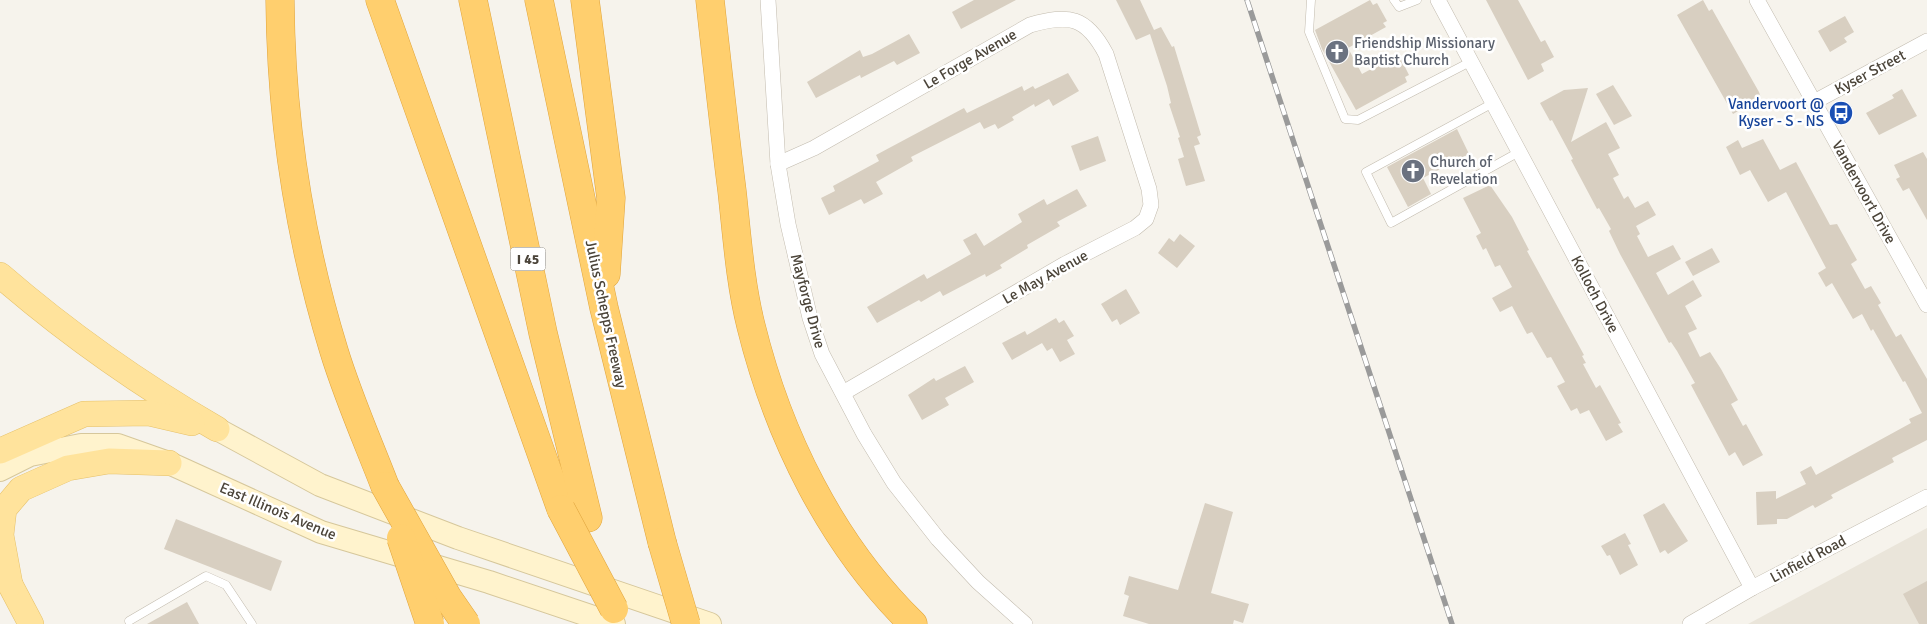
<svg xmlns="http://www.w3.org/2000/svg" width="1927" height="624" font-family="Signika,sans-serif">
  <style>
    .residential { fill: #eae5da }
    .building { fill: #d8cfc1 }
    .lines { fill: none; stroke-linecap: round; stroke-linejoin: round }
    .lane-casing { stroke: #c2bbae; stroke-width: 9 }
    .street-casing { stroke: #c2bbae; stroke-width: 16 }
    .secondary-casing { stroke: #d6c79b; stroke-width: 24 }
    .primary-casing { stroke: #e6c16a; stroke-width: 26 }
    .highway-casing { stroke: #e0a43c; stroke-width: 29 }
    .lane { stroke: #fff; stroke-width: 8 }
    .street { stroke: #fff; stroke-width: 15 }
    .secondary { stroke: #fff3cd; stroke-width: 22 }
    .primary { stroke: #ffe39c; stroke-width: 25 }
    .highway { stroke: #ffcf6e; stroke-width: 28 }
    .rail-casing { stroke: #9a9a9a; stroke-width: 5.5 }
    .rail { stroke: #fff; stroke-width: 4; stroke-dasharray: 11; stroke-linecap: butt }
    .highway-bridge-casing { stroke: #e0a43c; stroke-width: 29; stroke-linecap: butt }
    .highway-bridge { stroke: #ffcf6e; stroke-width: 28 }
    .labels { text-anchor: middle; stroke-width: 5; stroke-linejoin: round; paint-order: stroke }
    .shield { fill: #fff; stroke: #817c74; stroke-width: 1 }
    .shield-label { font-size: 14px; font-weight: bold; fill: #4b4439 }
    .worship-label { font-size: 15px; fill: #5b616d; stroke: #fff; text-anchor: start }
    .street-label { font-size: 15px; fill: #4b4439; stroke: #fff }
    .transit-label { font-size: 15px; fill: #164399; stroke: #fff; text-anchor: end }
  </style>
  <rect width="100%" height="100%" fill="#f6f3ec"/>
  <path class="residential" d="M1927 528V624H1748Z"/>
  <g class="building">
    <path d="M974 0H1016L961 29 952 12Z"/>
    <path d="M1116 0H1140L1154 30 1161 27 1172 47 1174 46 1201 135 1197 137 1200 144 1194 146 1205 181 1186 186 1178 159 1184 157 1178 138 1180 137 1169 104 1171 103 1167 86 1150 34 1136 40Z"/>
    <path d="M1370 0 1373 5 1377 3 1387 21 1383 23 1386 27 1348 48 1362 74 1393 57 1396 62 1401 59 1409 75 1405 77 1407 82 1356 110 1322 49 1315 30Z"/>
    <path d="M1486 0H1518L1541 42 1545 40 1554 57 1541 64 1544 71 1528 80Z"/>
    <path d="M1703 0 1709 11 1712 9 1759 92 1761 98 1733 114 1677 15Z"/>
    <path d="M1845 16 1854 32 1844 38 1847 42 1830 52 1818 31Z"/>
    <path d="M909 34 920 53 897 65 894 61 861 78 860 75 816 98 807 82 860 50 863 57 872 54Z"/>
    <path d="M1068 73 1079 91 1053 106 1049 99 1035 107 1034 104 1012 117 1014 120 998 129 995 124 984 129 980 122 911 157 913 161 876 182 883 194 864 204 861 199 829 215 821 198 835 191 833 186 879 161 876 155 964 108 967 113 1022 86 1024 91 1033 86 1035 89Z"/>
    <path d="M1613 85 1632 116 1614 125 1596 94Z"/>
    <path d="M1588 88 1571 142 1606 122 1620 148 1608 154 1619 175 1613 178 1624 199 1628 196 1635 208 1648 201 1656 215 1636 226 1640 234 1637 236 1648 257 1673 245 1681 259 1656 273 1668 295 1693 280 1702 296 1685 306 1697 329 1688 333 1700 357 1710 352 1721 369 1738 400 1731 404 1743 426 1746 424 1763 455 1743 466 1735 452 1729 456 1691 385 1695 383 1677 351 1671 342 1669 343 1620 254 1609 231 1611 229 1599 208 1597 209 1571 160 1573 159 1552 120 1550 121 1540 103 1564 90Z"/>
    <path d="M1902 89 1917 116 1879 135 1866 113 1894 98 1892 95Z"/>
    <path d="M1457 129 1469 154 1423 178 1431 194 1408 207 1387 167Z"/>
    <path d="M1098 136 1106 161 1080 171 1071 146Z"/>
    <path d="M1763 139 1780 170 1796 162 1830 225 1837 224 1857 260 1851 264 1865 289 1871 286 1881 303 1878 305 1896 337 1901 334 1927 379V440L1892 458 1894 462 1831 495 1833 498 1815 508 1813 505 1787 519H1777V524L1757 525 1756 492 1776 491V499L1806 484 1800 472 1811 466 1816 475 1911 423 1909 419 1922 413 1905 381 1903 382 1873 329 1871 331 1862 314 1853 319 1832 283 1826 287 1818 273 1826 268 1786 192 1768 202 1750 170 1740 175 1726 147 1738 140 1742 148Z"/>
    <path d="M1923 152 1927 159V220L1909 188 1903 191 1896 179 1900 177 1894 165Z"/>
    <path d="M1490 185 1512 217 1529 250 1527 251 1584 355 1582 356 1586 363 1583 364 1596 388 1600 385 1621 423 1618 424 1623 432 1606 441 1589 410 1580 414 1577 408 1571 411 1557 386 1565 382 1551 357 1547 358 1532 332 1527 334 1512 306 1500 312 1492 298 1512 287 1500 265 1495 267 1486 248 1483 250 1476 236 1481 233 1463 198Z"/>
    <path d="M1077 189 1087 206 1057 222 1060 226 1027 245 1028 248 1000 265 1002 268 986 277 985 274 943 296 940 291 921 302 919 300 877 323 867 307 924 274 927 279 971 254 963 240 976 233 984 246 1022 222 1018 214 1044 199 1047 205Z"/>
    <path d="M1180 234 1195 246 1177 268 1158 253 1169 238 1174 242Z"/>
    <path d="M1712 248 1720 262 1693 276 1685 262Z"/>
    <path d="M1126 289 1140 313 1120 325 1117 319 1112 322 1101 304Z"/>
    <path d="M1056 318 1059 323 1064 320 1074 336 1067 340 1075 354 1060 362 1052 348 1047 351 1042 343 1012 360 1002 343 1025 331 1027 335Z"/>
    <path d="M965 366 974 382 945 398 949 405 922 420 908 395 934 378 936 381Z"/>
    <path d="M1205 503 1233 512 1211 593 1249 604 1243 623 1234 620 1233 624H1149L1123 616 1129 596 1124 594 1129 576 1178 590Z"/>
    <path d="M1664 503 1688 541 1668 554 1665 550 1660 553 1643 515Z"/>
    <path d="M176 519 282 561 271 591 164 549Z"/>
    <path d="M1625 533 1631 544 1628 545 1638 565 1620 575 1610 555 1607 556 1601 546Z"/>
    <path d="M1927 581V624H1919L1903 594Z"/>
    <path d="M187 602 199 624H147Z"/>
  </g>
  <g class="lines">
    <g class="lane-casing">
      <g id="lane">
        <path d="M1311 0 1309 32 1345 119 1358 120 1470 62"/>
        <path d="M1394 0 1399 7 1417 0"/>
        <path d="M1493 103 1366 172 1391 223 1519 152"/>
        <path d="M129 621 206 576 226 585 252 624"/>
      </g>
    </g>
    <g class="street-casing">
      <g id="street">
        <path d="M768 0 778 164 788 224 810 318 822 354 864 434 894 483 938 539 978 582 1025 624"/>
        <path d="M1438 0 1752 588"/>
        <path d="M1757 0 1927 305"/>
        <path d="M1814 102 1927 41"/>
        <path d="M778 164 814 148 1030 25C1069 14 1086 16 1106 54L1149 189 1151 205 1146 219 1135 228 1065 264 843 393"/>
        <path d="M1690 624 1752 588 1927 497"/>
      </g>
    </g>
    <g class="secondary-casing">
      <g id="secondary">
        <path d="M217 429 320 485 458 538 710 624"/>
        <path d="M0 470 30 455 81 445H118L169 463 321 532 489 582 614 624"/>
      </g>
    </g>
    <g class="primary-casing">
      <g id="primary">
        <path d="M0 275C67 333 141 385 217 429"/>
        <path d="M0 451 84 414 149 413 192 423"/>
        <path d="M3 571 31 624"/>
        <path d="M10 584 1 535 4 509 21 489 68 468 109 461 169 463"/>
      </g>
    </g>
    <g class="highway-casing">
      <g id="highway">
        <path d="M280 0C281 120 299 237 334 351 348 397 368 442 385 486"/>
        <path d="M380 0 561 509"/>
        <path d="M473 0 543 333 588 518"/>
        <path d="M539 0 604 308 662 542"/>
        <path d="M585 0 611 198 606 274"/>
        <path d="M710 0C717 64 724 128 732 191 737 236 740 282 751 326 778 435 831 544 913 624"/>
      </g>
    </g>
    <use href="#lane" class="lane"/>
    <use href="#street" class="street"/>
    <use href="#secondary" class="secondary"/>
    <use href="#primary" class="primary"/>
    <use href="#highway" class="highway"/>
    <g class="rail-casing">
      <path id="rail" d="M1247 0 1452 624"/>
    </g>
    <use href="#rail" class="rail"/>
    <g class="highway-bridge-casing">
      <g id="highway-bridge">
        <path d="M385 486 448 598 466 624"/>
        <path d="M561 509 614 609"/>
        <path d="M401 538 430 624"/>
        <path d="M662 542 686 624"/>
      </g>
    </g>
    <use href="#highway-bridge" class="highway-bridge"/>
  </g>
  <defs>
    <g id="church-disc" transform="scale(1.25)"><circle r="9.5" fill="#6b7280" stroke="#fff"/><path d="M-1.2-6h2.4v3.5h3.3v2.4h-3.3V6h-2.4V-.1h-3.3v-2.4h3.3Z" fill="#fff"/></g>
    <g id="bus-disc" transform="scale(1.25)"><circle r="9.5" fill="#1a4fb4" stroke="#fff"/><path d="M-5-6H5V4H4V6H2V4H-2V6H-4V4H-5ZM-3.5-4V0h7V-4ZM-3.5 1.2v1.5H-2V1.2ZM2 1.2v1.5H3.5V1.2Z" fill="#fff"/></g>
  </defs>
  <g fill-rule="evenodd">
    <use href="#church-disc" x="1337" y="52"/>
    <use href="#bus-disc" x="1841" y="113"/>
    <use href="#church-disc" x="1413" y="171"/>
  </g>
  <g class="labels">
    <rect class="shield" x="510.5" y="247.5" width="35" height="23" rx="4"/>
    <g class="shield-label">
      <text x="528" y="264">I 45</text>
    </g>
    <g class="worship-label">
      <text x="1354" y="48">Friendship Missionary<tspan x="1354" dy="17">Baptist Church</tspan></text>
      <text x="1430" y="167">Church of<tspan x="1430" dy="17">Revelation</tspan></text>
    </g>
    <g class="street-label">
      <text transform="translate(970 59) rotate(-30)" y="5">Le Forge Avenue</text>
      <text transform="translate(1870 72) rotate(-28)" y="5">Kyser Street</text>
      <text transform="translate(1864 192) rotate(61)" y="5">Vandervoort Drive</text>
      <text transform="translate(1045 277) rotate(-29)" y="5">Le May Avenue</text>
      <text transform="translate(1595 294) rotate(62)" y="5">Kolloch Drive</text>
      <text transform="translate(808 301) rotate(75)" y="5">Mayforge Drive</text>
      <text transform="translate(606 314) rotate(78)" y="5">Julius Schepps Freeway</text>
      <text transform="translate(278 511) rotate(23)" y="5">East Illinois Avenue</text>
      <text transform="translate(1808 559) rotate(-28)" y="5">Linfield Road</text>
    </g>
    <g class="transit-label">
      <text x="1824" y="109">Vandervoort @<tspan x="1824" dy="17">Kyser - S - NS</tspan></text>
    </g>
  </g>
</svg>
